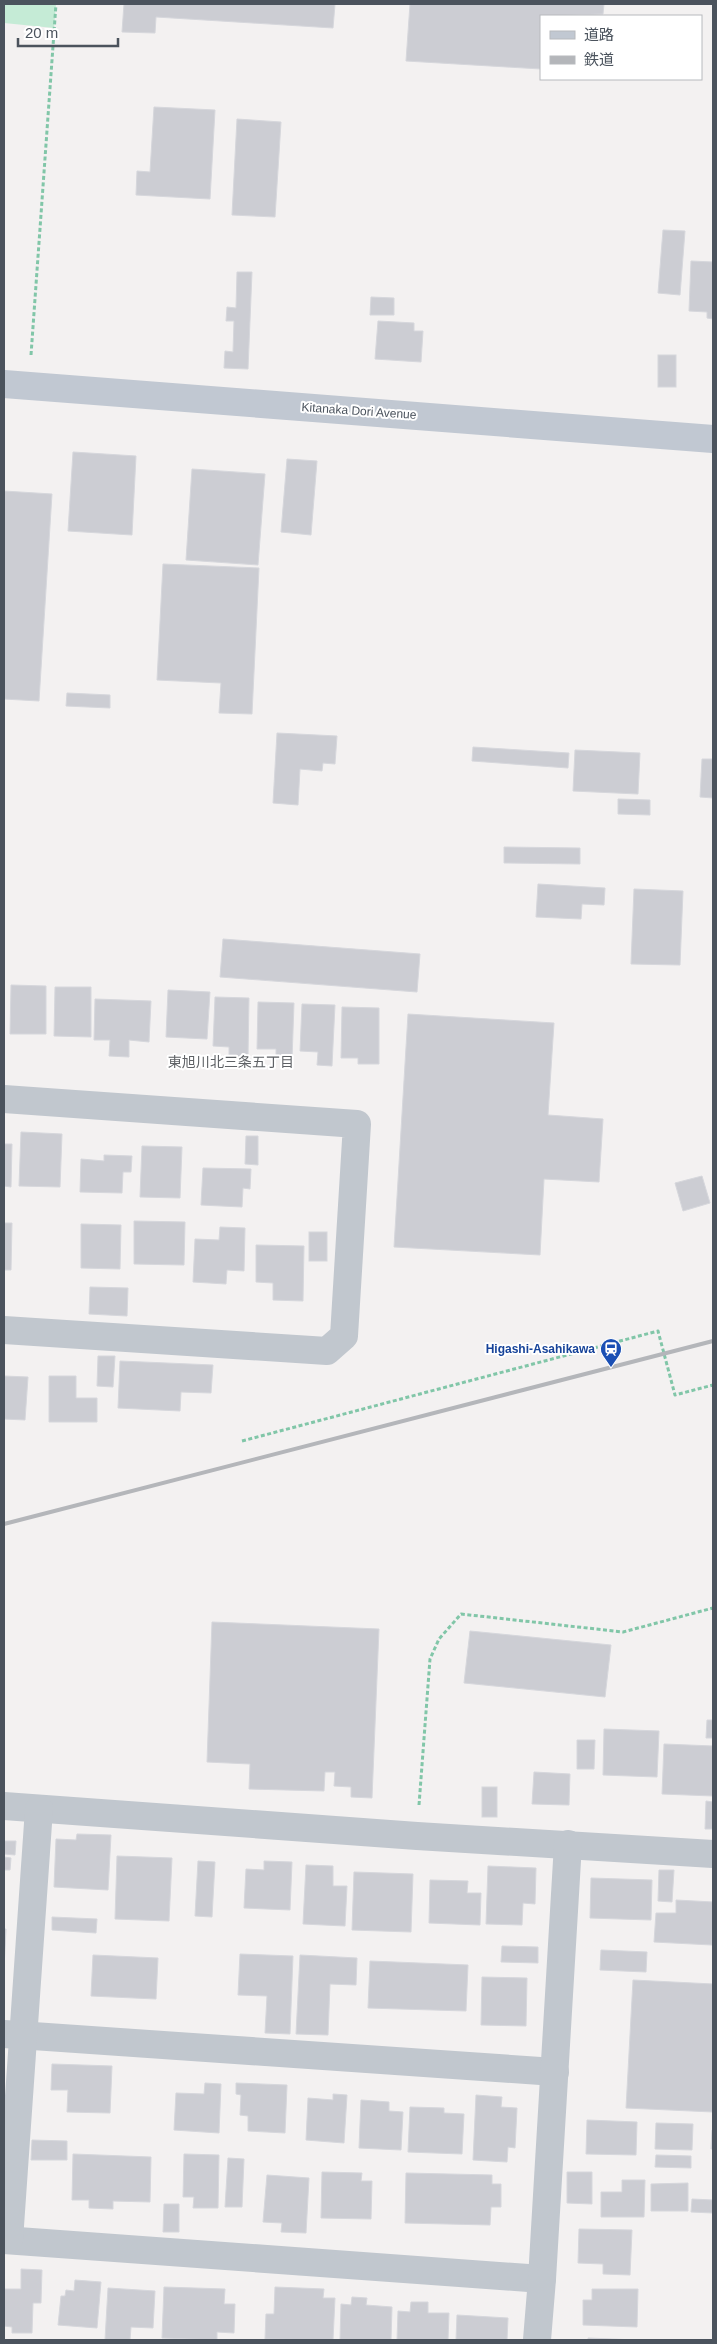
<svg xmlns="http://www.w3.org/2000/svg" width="717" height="2344" font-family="Helvetica,'Noto Sans JP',sans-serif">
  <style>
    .green { fill: #c5ebd6 }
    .building { fill: #cccdd3; stroke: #d6d7dc }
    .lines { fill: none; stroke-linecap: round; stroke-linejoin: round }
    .path { stroke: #81c6a8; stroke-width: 3; stroke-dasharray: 4 2.5; stroke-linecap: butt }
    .street { stroke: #c1c7ce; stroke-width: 28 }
    .secondary { stroke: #c1c8d2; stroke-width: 28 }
    .rail { stroke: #b4b6ba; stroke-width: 4 }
    .labels { text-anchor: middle; stroke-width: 4; stroke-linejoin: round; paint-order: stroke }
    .street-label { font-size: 12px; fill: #4b535d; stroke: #fff }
    .transit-label { font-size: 12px; font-weight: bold; fill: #164399; stroke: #fff; text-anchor: end }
    .neighbourhood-label { font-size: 14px; fill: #5e6165; stroke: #fff }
  </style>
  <rect width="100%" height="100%" fill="#f3f1f1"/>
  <path class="green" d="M4 4H56L54 28 4 23Z"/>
  <g class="building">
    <path d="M124 4H335L333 28 156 17 155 33 122 32Z"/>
    <path d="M410 4H604L603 14 541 16V69L406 61Z"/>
    <path d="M154 107 215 110 210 199 136 195 137 171 150 172Z"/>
    <path d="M237 119 281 122 275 217 232 215Z"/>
    <path d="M663 230 685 231 680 295 658 293Z"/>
    <path d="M691 261 713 262V319L707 318V312L689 311Z"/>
    <path d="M237 272H252L248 369 224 368 225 351 233 352 234 321H226L227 307 236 308Z"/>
    <path d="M371 297 394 298V315H370Z"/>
    <path d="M378 321 414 323V331H423L421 362 375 359Z"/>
    <rect x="658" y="355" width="18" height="32"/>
    <path d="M73 452 136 456 132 535 68 531Z"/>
    <path d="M287 459 317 461 311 535 281 532Z"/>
    <path d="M192 469 265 474 258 565 186 560Z"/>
    <path d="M4 491 52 494 39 701 4 699Z"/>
    <path d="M163 564 259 568 252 714 219 713 221 683 157 680Z"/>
    <path d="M67 693 110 695V708L66 706Z"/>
    <path d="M277 733 337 736 335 764 323 763 322 771 300 769 298 805 273 803Z"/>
    <path d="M473 747 569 753 568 768 472 761Z"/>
    <path d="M575 750 640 753 638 794 573 791Z"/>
    <path d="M702 759H713V798L700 797Z"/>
    <path d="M618 799 650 800V815L618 814Z"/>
    <path d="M504 847 580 848V864L504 863Z"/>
    <path d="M538 884 605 888 604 905 582 904 581 919 536 917Z"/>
    <path d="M634 889 683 891 680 965 631 964Z"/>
    <path d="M223 939 420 954 417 992 220 977Z"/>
    <path d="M11 985 46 986V1034H10Z"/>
    <path d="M55 987H91V1037L54 1036Z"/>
    <path d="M168 990 210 992 207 1039 166 1037Z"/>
    <path d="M215 997 249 998 248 1058H229V1047L213 1046Z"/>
    <path d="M95 999 151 1001 149 1042 129 1040V1057L109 1056 110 1040H94Z"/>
    <path d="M258 1002 294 1003 292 1060 276 1059V1049H257Z"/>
    <path d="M302 1004 335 1005 332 1066 317 1065 318 1052 300 1051Z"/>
    <path d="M342 1007 379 1008V1064H358V1058H341Z"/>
    <path d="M408 1014 554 1023 548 1115 603 1119 599 1182 544 1179 540 1255 394 1247Z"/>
    <path d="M21 1132 62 1134 60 1187 19 1186Z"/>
    <path d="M246 1136H258V1165L245 1164Z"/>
    <path d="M4 1144H12L11 1187 4 1186Z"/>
    <path d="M142 1146 182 1147 180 1198 140 1197Z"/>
    <path d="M104 1155 132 1156 131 1172H123L122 1193 80 1192 81 1159 104 1161Z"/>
    <path d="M203 1168 251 1169 250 1189 243 1188 242 1207 201 1205Z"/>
    <path d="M702 1176 710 1203 683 1211 675 1183Z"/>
    <path d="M134 1221 185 1222 184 1265 134 1264Z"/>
    <path d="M4 1223H12L11 1270H4Z"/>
    <path d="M81 1224 121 1225 120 1269 81 1268Z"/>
    <path d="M220 1227 245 1228 244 1271 227 1270 226 1284 193 1282 195 1239 219 1240Z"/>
    <rect x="309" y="1232" width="18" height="29"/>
    <path d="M256 1245 304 1246 303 1301 273 1300V1283L256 1282Z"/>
    <path d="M90 1287 128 1288 127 1316 89 1314Z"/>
    <path d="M98 1356H115L113 1387 97 1386Z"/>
    <path d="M120 1361 213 1365 211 1393 181 1392 180 1411 118 1408Z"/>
    <path d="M4 1376 28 1377 25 1420 4 1419Z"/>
    <path d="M49 1376H76V1398H97V1422H49Z"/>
    <path d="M212 1622 379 1629 372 1798 351 1797V1787L334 1786 335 1772H325L324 1791 249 1789 250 1764 207 1762Z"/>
    <path d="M470 1631 611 1645 605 1697 464 1683Z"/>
    <path d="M707 1720H713V1738H706Z"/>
    <path d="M604 1729 659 1731 657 1777 603 1775Z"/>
    <path d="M577 1740H595L594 1769H577Z"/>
    <path d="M664 1744 713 1746V1796L662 1794Z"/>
    <path d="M534 1772 570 1774 569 1805 532 1804Z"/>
    <rect x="482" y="1787" width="15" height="30"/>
    <path d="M706 1801 713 1802V1829H705Z"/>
    <path d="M77 1834 111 1835 108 1890 54 1887 56 1839 76 1840Z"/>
    <path d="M4 1841H16L15 1855 4 1854Z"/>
    <path d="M117 1856 172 1858 169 1921 115 1919Z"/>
    <path d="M4 1857 11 1858 10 1870H4Z"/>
    <path d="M198 1861 215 1862 212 1917 195 1916Z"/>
    <path d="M264 1861 292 1862 290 1910 244 1908 246 1869 264 1870Z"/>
    <path d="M306 1865 333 1866V1886H347L345 1926 303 1924Z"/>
    <path d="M488 1866 536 1868 535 1904 523 1903 522 1925 486 1924Z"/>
    <path d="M659 1870H674L672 1902 658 1901Z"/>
    <path d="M354 1872 413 1874 411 1932 352 1930Z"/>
    <path d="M591 1878 652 1880 651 1920 590 1918Z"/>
    <path d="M430 1880 468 1881 467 1893H481L480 1925 429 1923Z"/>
    <path d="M676 1900 713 1902 712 1945 654 1942 656 1913H676Z"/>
    <path d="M52 1917 97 1919 96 1933 52 1930Z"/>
    <path d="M4 1929H6L4 1968Z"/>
    <path d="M502 1946 538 1947V1963L501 1962Z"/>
    <path d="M601 1950 647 1952 646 1972 600 1970Z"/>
    <path d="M240 1954 293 1956 290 2034 265 2033 267 1996 238 1995Z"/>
    <path d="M93 1955 158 1958 156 1999 91 1996Z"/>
    <path d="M300 1955 357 1958 356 1985 330 1984 328 2035 296 2034Z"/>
    <path d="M370 1961 468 1965 466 2011 368 2008Z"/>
    <path d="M482 1977 527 1978 526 2026 481 2025Z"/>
    <path d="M633 1980 713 1984V2112L626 2108Z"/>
    <path d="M52 2064 112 2066 110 2113 67 2112 68 2090H51Z"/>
    <path d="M205 2083 221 2084 219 2133 174 2130 176 2093 204 2094Z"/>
    <path d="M236 2083 287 2085 285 2133 248 2131V2116L240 2115 241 2095 236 2094Z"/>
    <path d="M333 2094 347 2095 344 2143 306 2140 308 2098 333 2100Z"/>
    <path d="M476 2095 502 2097 501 2107 517 2108 515 2148 508 2147 507 2162 473 2160Z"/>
    <path d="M361 2100 389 2102V2111L403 2112 401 2150 359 2148Z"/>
    <path d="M410 2107 444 2108V2113L464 2114 462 2154 408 2152Z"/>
    <path d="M587 2120 637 2122 636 2155 586 2154Z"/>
    <path d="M656 2123 693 2124 692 2150 655 2149Z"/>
    <path d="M712 2130H713V2149H711Z"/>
    <path d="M32 2140 67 2141V2160H31Z"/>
    <path d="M73 2154 151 2157 150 2202 113 2201V2209L89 2208V2200H72Z"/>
    <path d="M184 2154 219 2155 218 2208H193L194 2197H183Z"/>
    <path d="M656 2155 691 2156V2168L655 2167Z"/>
    <path d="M228 2158 244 2159 242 2207H225Z"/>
    <path d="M322 2172 362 2173 361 2181H372L371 2219 321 2218Z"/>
    <path d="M567 2172H592V2204L567 2203Z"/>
    <path d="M406 2173 492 2175V2184H501V2207H491L490 2225 405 2223Z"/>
    <path d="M267 2175 309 2178 306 2233 281 2232 282 2223 263 2222Z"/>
    <path d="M622 2180H645L644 2217H601V2192H622Z"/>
    <path d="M688 2183V2211H651V2184Z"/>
    <path d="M692 2199 713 2200V2213L691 2212Z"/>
    <path d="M164 2204H179V2232H163Z"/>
    <path d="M579 2229 632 2230 630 2275 603 2274V2264L578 2263Z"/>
    <path d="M21 2269 42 2270 41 2303H33L32 2333H12V2327L4 2326V2289H21Z"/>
    <path d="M75 2280 101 2282 97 2328 58 2325 61 2296H65L66 2290 74 2291Z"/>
    <path d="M164 2287 225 2289 224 2304H235L234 2333 217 2332V2340L162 2338Z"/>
    <path d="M275 2287 324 2289 323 2298H335L333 2340 265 2339 266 2314H274Z"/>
    <path d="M108 2288 155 2291 153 2328 131 2327 130 2340H105Z"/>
    <path d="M592 2289H638L637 2327 583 2325V2300H592Z"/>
    <path d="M352 2297 367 2298 366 2305 392 2307 391 2340H340L341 2304 351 2305Z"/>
    <path d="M411 2302H428V2313H449L448 2340H397L398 2311 410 2312Z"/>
    <path d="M457 2315 508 2318 507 2340H456Z"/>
    <path d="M588 2338 636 2340H588Z"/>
  </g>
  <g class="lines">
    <g class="path">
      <path d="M31 355 56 4"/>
      <path d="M242 1441 658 1331 675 1395 713 1385"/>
      <path d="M419 1805 430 1659 439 1639 461 1614 623 1632 713 1608"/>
    </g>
    <g class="street">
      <path d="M4 1099 357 1124 344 1336 327 1351 4 1330"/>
      <path d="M4 1806 417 1836 713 1854"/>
      <path d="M4 2034 555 2072"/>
      <path d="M4 2240 542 2279"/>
      <path d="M9 2240 39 1809"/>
      <path d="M537 2340 542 2279 568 1844"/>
    </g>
    <path class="secondary" d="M4 384 713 439"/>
    <path class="rail" d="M4 1524 713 1341"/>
  </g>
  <defs>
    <g id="station-pin" transform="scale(1.125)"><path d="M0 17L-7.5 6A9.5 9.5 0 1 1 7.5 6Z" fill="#1a4fb4" stroke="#fff"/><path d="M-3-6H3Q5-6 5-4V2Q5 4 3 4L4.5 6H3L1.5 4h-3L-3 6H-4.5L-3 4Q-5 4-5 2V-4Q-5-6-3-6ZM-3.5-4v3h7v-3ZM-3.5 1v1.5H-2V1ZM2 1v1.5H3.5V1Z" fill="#fff"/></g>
  </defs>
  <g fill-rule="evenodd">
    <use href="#station-pin" x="611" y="1349"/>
  </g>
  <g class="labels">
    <g class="street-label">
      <text transform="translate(359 411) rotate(4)" y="4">Kitanaka Dori Avenue</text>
    </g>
    <g class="transit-label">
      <text x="595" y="1353">Higashi-Asahikawa</text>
    </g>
    <g class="neighbourhood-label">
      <text x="231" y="1067">東旭川北三条五丁目</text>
    </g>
  </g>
  <rect width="717" height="2344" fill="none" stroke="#4b535d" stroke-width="10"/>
  <rect x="540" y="15" width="162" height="65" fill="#ffffff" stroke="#b7babe"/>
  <rect x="550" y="31" width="25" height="8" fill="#c1c8d2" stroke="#b7babe"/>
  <text x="584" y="40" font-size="15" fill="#4b535d">道路</text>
  <rect x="550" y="56" width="25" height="8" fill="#b4b6ba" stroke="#b7babe"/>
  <text x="584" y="65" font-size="15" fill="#4b535d">鉄道</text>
  <path d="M18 38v8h100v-8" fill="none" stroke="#4b535d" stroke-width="2.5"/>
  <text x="25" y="38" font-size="15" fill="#4b535d" stroke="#ffffff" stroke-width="4" paint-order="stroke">20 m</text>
</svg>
